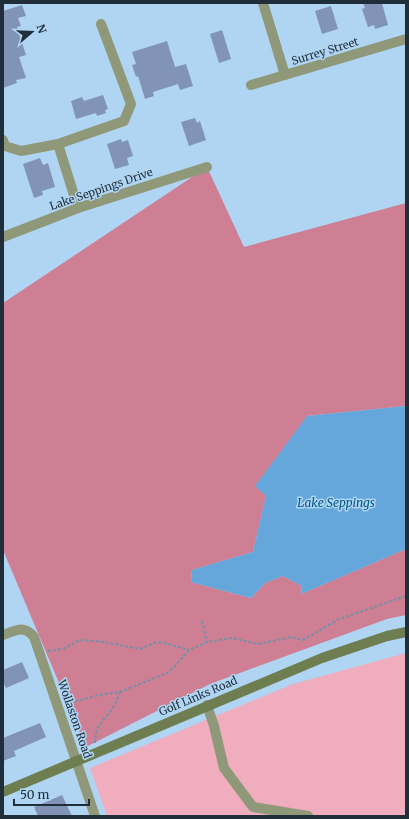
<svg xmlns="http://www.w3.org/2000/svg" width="409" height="819" font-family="Merriweather,serif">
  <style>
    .green { fill: #f0adbd }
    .forest { fill: #cf7f94 }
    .water { fill: #65a7db }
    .building { fill: #8194b8 }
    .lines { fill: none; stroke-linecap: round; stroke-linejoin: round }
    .path { stroke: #7490a7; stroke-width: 2; stroke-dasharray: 3 2; stroke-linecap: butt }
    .minor { stroke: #8f997a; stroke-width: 10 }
    .secondary { stroke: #6f7e50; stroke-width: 10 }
    .labels { text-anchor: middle; stroke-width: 3; stroke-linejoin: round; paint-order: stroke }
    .street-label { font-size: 11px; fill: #1f2e39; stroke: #b0d5f3 }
    .water-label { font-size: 12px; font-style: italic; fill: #025787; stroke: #b0d5f3 }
  </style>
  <rect width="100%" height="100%" fill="#b0d5f3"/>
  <path class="green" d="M406 653V816H107L90 768 293 684Z"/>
  <path class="forest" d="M207 167 244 247 406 203V406L307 416 266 496 253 552 192 570 191 582 251 598 265 583 283 576 302 586 301 594 406 549V615L387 619 210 684 86 747 3 550V303Z"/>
  <path class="water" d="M406 406V549L301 594 302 586 283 576 265 583 251 598 191 582 192 570 253 552 266 496 255 486 307 416Z"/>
  <g class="building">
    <path d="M363 3H382L388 25 375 29 374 25 368 27 362 9 365 8Z"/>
    <path d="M22 5 26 16 18 18 21 26 17 27 26 55 19 57 26 78 16 80 17 83 3 88V11Z"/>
    <path d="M331 6 338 29 322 34 315 11Z"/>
    <path d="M222 30 231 59 219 63 210 34Z"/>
    <path d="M167 41 175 67 186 64 193 86 180 90 178 84 153 92 154 96 145 99 138 76 136 77 132 65 136 64 132 52Z"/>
    <path d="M103 95 108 109 105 110 106 113 97 116 96 113 76 119 71 101 82 97 84 101Z"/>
    <path d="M195 118 197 123 200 121 206 140 189 146 181 122Z"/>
    <path d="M121 139 122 142 128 140 133 156 127 158 129 165 115 169 107 144Z"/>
    <path d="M40 158 43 165 48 163 55 187 42 191 43 195 34 198 23 164Z"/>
    <path d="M22 662 29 678 6 688 3 682V670Z"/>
    <path d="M40 723 46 737 14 751 16 756 3 761V738Z"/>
    <path d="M62 795 72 816H38L34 807Z"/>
  </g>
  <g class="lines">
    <g class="path">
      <path d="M202 621 207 642"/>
      <path d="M48 651 63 649 80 640 104 642 140 649 157 642 165 643 189 650"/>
      <path d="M66 704 99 695 120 692 167 673 175 666 189 650 207 642 232 638 258 644 291 637 303 640 339 619 406 596"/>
      <path d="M95 743C95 721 107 720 115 704 117 700 119 696 120 692"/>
    </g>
    <g class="minor">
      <path d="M263 3 285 75"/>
      <path d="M251 85 406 39"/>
      <path d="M3 140 5 146 21 151 58 144 124 121 131 104 101 24"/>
      <path d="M58 144 78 208"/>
      <path d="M3 237 78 208 207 167"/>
      <path d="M3 635C17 630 24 625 34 637L95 816"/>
      <path d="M207 705 214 726 224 768 253 807 308 816"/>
    </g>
    <path class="secondary" d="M3 792 322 658 387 636 406 632"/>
  </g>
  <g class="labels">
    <g class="street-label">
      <text transform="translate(325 51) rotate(-17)" y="4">Surrey Street</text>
      <text transform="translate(101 189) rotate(-19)" y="4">Lake Seppings Drive</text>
      <text transform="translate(198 696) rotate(-23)" y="4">Golf Links Road</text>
      <text transform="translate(75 719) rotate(71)" y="4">Wollaston Road</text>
    </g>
    <g class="water-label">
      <text x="336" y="507">Lake Seppings</text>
    </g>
  </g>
  <rect width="409" height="819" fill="none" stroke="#1f2e39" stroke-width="8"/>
  <g transform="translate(32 32) rotate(71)" stroke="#b0d5f3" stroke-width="3" paint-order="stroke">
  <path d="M0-3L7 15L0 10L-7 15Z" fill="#1f2e39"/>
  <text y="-6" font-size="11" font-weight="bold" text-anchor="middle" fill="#1f2e39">N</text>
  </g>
  <path d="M14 799v6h75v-6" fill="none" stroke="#1f2e39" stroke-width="2"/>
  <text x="20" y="799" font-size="12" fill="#1f2e39" stroke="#b0d5f3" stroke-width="3" paint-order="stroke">50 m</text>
</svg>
